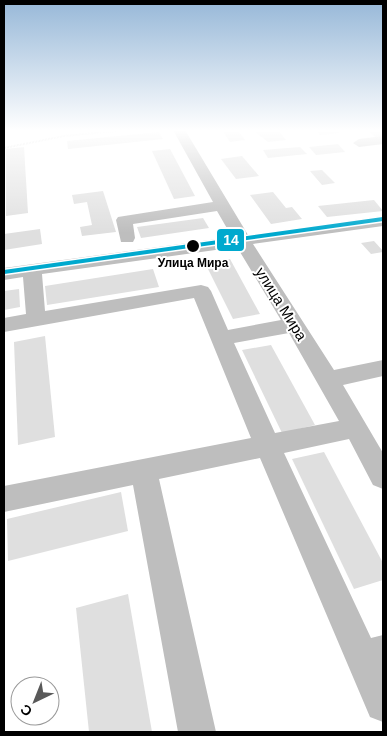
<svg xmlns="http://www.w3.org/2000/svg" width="387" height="736" font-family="Arial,sans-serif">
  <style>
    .building { fill: #dfdfdf }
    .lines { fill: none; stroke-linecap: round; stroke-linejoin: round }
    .path { stroke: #b9b9b9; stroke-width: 2; stroke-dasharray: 0.5 1; stroke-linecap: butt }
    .minor { fill: #bebebe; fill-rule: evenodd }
    .tram-1-casing { stroke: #fff; stroke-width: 7 }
    .tram-1 { stroke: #00a9ce; stroke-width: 4 }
    .stop-dot { fill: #000; stroke: #fff; stroke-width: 2 }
    .labels { text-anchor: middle; stroke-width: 4; stroke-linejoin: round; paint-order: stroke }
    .far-stop-label { font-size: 12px; font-weight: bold; fill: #000; stroke: #fff }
    .street-label { font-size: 15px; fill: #000; stroke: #fff }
    .line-badge { stroke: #fff; stroke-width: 2 }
    .badge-label { font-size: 14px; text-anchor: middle; font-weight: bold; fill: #fff }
  </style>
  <rect width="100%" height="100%" fill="#fff"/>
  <g class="building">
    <path d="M222 130H238L245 140 230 142Z"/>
    <path d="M278 130 286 140 268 142 254 131Z"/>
    <path d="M315 130H337L339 133 320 135Z"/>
    <path d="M383 130V140H379L369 132Z"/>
    <path d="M159 132 163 139 68 149 67 141Z"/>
    <path d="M338 144 345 152 316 155 309 147Z"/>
    <path d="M24 147 28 213 6 216V149Z"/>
    <path d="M300 147 307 154 268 158 263 150Z"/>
    <path d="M170 149 195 196 174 199 152 151Z"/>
    <path d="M242 156 259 176 236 179 221 159Z"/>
    <path d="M322 170 335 183 322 185 310 171Z"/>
    <path d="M103 191 116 232 82 236 80 227 92 225 87 202 74 204 72 195Z"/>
    <path d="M273 192 286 208 292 207 302 219 271 224 250 195Z"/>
    <path d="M374 200 383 211 327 217 318 206Z"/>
    <path d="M203 218 209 228 141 238 137 227Z"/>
    <path d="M40 229 42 244 4 250V234Z"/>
    <path d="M374 241 383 251V252L371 254 361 243Z"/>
    <path d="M230 259 260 314 233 319 205 263Z"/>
    <path d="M153 269 159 287 47 305 45 286Z"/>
    <path d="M19 289 20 307 4 310V291Z"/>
    <path d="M45 336 55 437 18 445 14 342Z"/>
    <path d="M271 345 315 425 282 433 242 350Z"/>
    <path d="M324 452 383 563V580L354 589 292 459Z"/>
    <path d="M121 492 128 531 8 561 7 519Z"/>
    <path d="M128 594 152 732H89L76 608Z"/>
  </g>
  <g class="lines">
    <path class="path" d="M4 148 64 136 125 130"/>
    <g class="minor">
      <path d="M173 130H185L248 235 383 216V226L253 244 334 370 383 360V376L343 385 383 453V489L373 485 349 439 284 453 371 638 383 635V722L370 717 260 458 159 479 216 732H178L133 485 4 512V486L251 438 194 298 4 332V318L26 314 23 277 4 280V268L232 237 217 211 133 224 135 238 133 242H121L116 220 118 217 213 202ZM237 247 281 320 228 330 211 291 208 287 201 285 45 311 42 274ZM289 333 339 421 275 433 234 343Z"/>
      <path d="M383 136V144L359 147 353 143 359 139Z"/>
    </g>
    <g class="tram-1-casing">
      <path id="tram-1" d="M4 272 383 219"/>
    </g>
    <use href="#tram-1" class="tram-1"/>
  </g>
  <linearGradient id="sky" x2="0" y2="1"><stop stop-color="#97b8d8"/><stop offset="0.56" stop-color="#fff"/><stop offset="1" stop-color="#fff" stop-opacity="0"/></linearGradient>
  <rect width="387" height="233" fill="url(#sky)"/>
  <circle class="stop-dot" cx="193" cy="246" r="7"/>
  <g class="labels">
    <g class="far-stop-label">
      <text x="193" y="267">Улица Мира</text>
    </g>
    <g class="street-label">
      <text transform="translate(281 304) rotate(58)" y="5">улица Мира</text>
    </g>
  </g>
  <rect class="line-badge" x="216" y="228" width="29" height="24" rx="5" fill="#00a9ce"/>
  <g class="badge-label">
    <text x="231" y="245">14</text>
  </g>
  <rect width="387" height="736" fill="none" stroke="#000000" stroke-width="10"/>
  <g transform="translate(35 701) rotate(223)"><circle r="24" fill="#ffffff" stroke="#999999"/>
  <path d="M0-4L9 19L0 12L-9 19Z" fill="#595959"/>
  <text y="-8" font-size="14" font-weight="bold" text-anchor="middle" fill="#000000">С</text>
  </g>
</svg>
